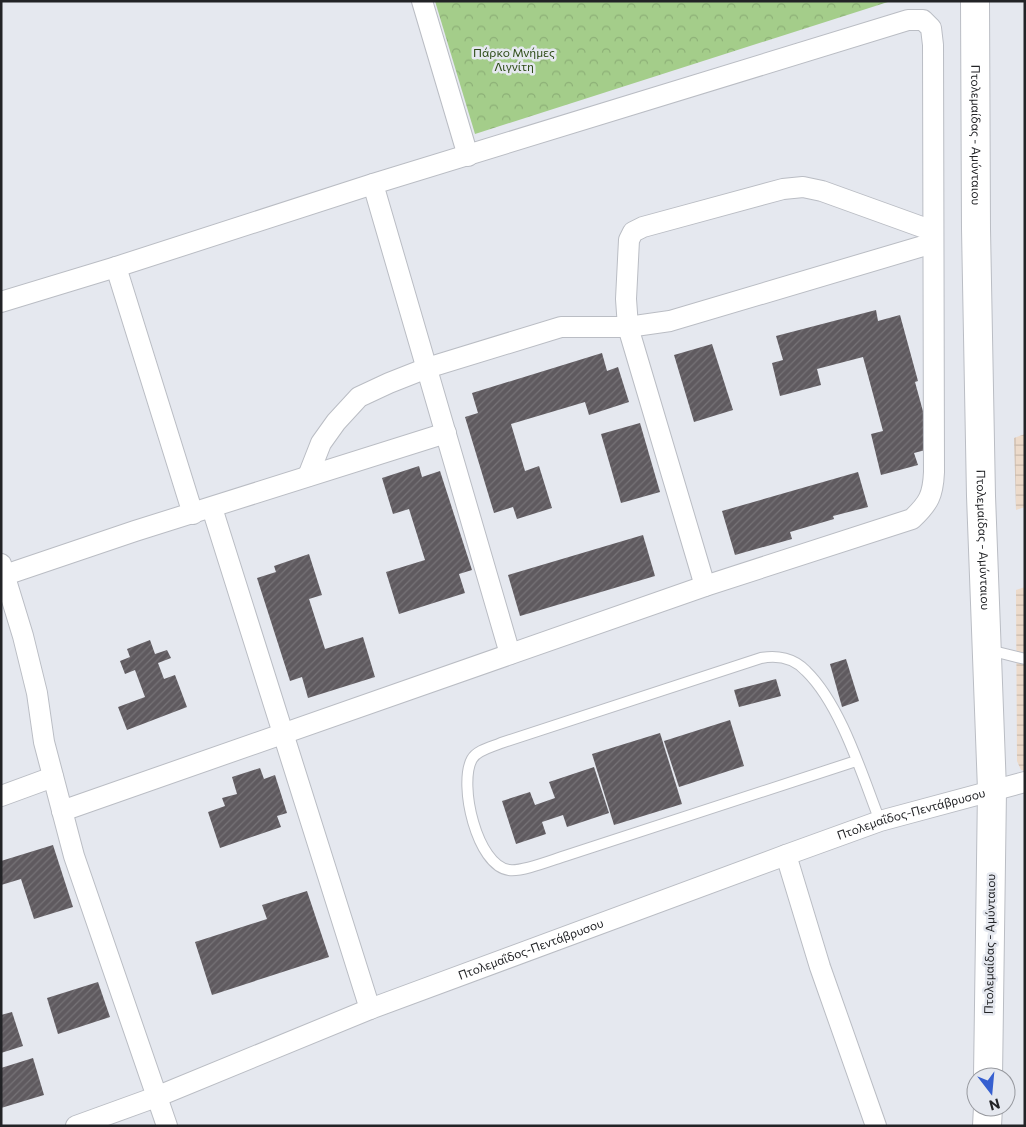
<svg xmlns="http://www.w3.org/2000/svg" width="1026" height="1127" font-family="Commissioner,sans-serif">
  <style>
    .industrial { fill: url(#industrial-grid) }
    .park { fill: url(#park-crowns) }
    .building { fill: url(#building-hatch) }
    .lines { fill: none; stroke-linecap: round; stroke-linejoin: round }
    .lane-casing { stroke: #babdc4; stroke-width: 12 }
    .street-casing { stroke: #babdc4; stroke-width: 22 }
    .secondary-casing { stroke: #babdc4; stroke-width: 30 }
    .lane { stroke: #fff; stroke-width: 10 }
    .street { stroke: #fff; stroke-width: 20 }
    .secondary { stroke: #fff; stroke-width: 28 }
    .labels { text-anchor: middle; stroke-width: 5; stroke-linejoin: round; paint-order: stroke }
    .park-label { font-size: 12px; fill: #2c4a15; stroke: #e5e8ef }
    .street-label { font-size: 12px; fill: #222326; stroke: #e5e8ef }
  </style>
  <defs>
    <pattern id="industrial-grid" width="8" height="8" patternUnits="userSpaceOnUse" patternTransform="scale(1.25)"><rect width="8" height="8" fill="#ecdaca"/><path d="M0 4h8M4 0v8" fill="none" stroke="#cabbad"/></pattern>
    <pattern id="park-crowns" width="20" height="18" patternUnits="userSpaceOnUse" patternTransform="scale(1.25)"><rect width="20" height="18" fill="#a4cd8a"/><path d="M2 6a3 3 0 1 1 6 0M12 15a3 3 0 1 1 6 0" fill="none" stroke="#8db077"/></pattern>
    <pattern id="building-hatch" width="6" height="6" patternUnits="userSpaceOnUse" patternTransform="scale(1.25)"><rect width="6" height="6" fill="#5f5a5f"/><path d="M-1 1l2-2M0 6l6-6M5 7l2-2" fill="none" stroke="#767377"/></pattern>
  </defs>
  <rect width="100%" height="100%" fill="#e5e8ef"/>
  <g class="industrial">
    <path d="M1025 434V507L1016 510 1014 438Z"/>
    <path d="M1025 587V771L1021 770 1017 761 1016 590Z"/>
  </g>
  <path class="park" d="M435 1H891L475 134Z"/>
  <g class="building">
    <path d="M876 310 878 321 900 315 918 381 915 382 933 448 914 453 918 465 881 475 871 434 883 431 863 357 817 369 821 385 780 396 772 363 783 360 776 336Z"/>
    <path d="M712 344 733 410 694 422 674 355Z"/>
    <path d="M602 353 607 371 618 367 629 402 589 415 585 402 511 424 525 471 539 466 552 508 517 519 513 507 494 513 465 417 478 413 472 393Z"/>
    <path d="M640 423 660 492 621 503 601 434Z"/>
    <path d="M419 466 422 477 440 471 472 570 459 574 465 593 399 614 386 572 425 560 409 509 393 514 382 478Z"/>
    <path d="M858 472 868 507 833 516 834 519 790 532 792 539 735 555 722 511Z"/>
    <path d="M643 535 655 576 520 616 508 575Z"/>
    <path d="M309 554 322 595 309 599 325 649 363 637 375 677 308 698 302 677 290 681 257 578 276 572 274 566Z"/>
    <path d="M150 640 155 654 167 650 171 658 158 663 164 679 175 675 187 707 127 730 118 707 145 697 135 670 125 674 120 661 130 657 127 649Z"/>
    <path d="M846 659 859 701 842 707 830 664Z"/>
    <path d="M776 679 781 696 739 707 734 690Z"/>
    <path d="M730 720 744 766 679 787 664 741Z"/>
    <path d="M660 733 682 804 614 825 592 754Z"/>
    <path d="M594 767 609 813 567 827 563 815 542 822 546 834 516 844 502 801 530 792 535 805 555 798 549 782Z"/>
    <path d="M260 768 264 779 275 775 287 813 277 816 281 827 220 848 208 812 225 806 222 798 237 794 232 777Z"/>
    <path d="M53 845 73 907 34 919 21 879 1 885V861Z"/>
    <path d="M307 891 329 957 212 995 195 942 267 919 262 905Z"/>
    <path d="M98 982 110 1017 58 1034 47 998Z"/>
    <path d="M12 1012 23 1046 1 1053V1015Z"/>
    <path d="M33 1058 44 1095 1 1108V1068Z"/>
  </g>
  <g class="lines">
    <g class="lane-casing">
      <g id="lane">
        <path d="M989 650 1025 659"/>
        <path d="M856 761 565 856C552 860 522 872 509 870 477 866 458 784 472 759 477 750 492 747 501 743L761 658C777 655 794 658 806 671 841 705 862 775 880 821"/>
      </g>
    </g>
    <g class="street-casing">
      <g id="street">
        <path d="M422 1 468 156"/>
        <path d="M373 184 510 654"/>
        <path d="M116 267 193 514"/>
        <path d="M1 302 116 267 373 184 908 20H923L931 28 933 45 934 472C933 495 929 503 912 519L705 586 62 811"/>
        <path d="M308 476 321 443 336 422 359 397 389 383 427 368 561 327H628L670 321 933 243"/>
        <path d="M212 508 370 1009"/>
        <path d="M1 564 23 636 37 693 44 742 74 856 167 1126"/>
        <path d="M5 575 135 531 446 433"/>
        <path d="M705 586 628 327 626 299 629 240 633 232 643 227 783 189 803 187 822 191 933 231"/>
        <path d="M1 796 53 777"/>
        <path d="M786 855 820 967 876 1126"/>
        <path id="s1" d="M76 1126 156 1097 370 1009 786 855 880 821 1025 782"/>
      </g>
    </g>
    <g class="secondary-casing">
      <g id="secondary">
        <path id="s2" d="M975 1 976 229 981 496 992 790 988 1077"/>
        <path d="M987 1126 988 1107"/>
      </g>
    </g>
    <use href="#lane" class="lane"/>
    <use href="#street" class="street"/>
    <use href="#secondary" class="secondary"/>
  </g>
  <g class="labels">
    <g class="park-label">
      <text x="514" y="57">Πάρκο Μνήμες<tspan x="514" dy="14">Λιγνίτη</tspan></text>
    </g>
    <g class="street-label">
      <text dy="4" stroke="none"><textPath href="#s2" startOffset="134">Πτολεμαίδας - Αμύνταιου</textPath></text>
      <text dy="4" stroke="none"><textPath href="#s2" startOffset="539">Πτολεμαίδας - Αμύνταιου</textPath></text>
      <text dy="4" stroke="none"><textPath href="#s1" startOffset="892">Πτολεμαΐδος-Πεντάβρυσου</textPath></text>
      <text transform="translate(990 944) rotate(-89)" y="4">Πτολεμαίδας - Αμύνταιου</text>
      <text dy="4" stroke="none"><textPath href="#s1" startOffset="488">Πτολεμαΐδος-Πεντάβρυσου</textPath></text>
    </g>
  </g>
  <rect width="1026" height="1127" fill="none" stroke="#222326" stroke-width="5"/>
  <g transform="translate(991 1092) rotate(164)"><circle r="24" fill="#e5e8ef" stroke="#97999f"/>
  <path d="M0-4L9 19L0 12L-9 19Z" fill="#365fd0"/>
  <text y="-8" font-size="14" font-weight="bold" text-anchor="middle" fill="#222326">N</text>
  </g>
</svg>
